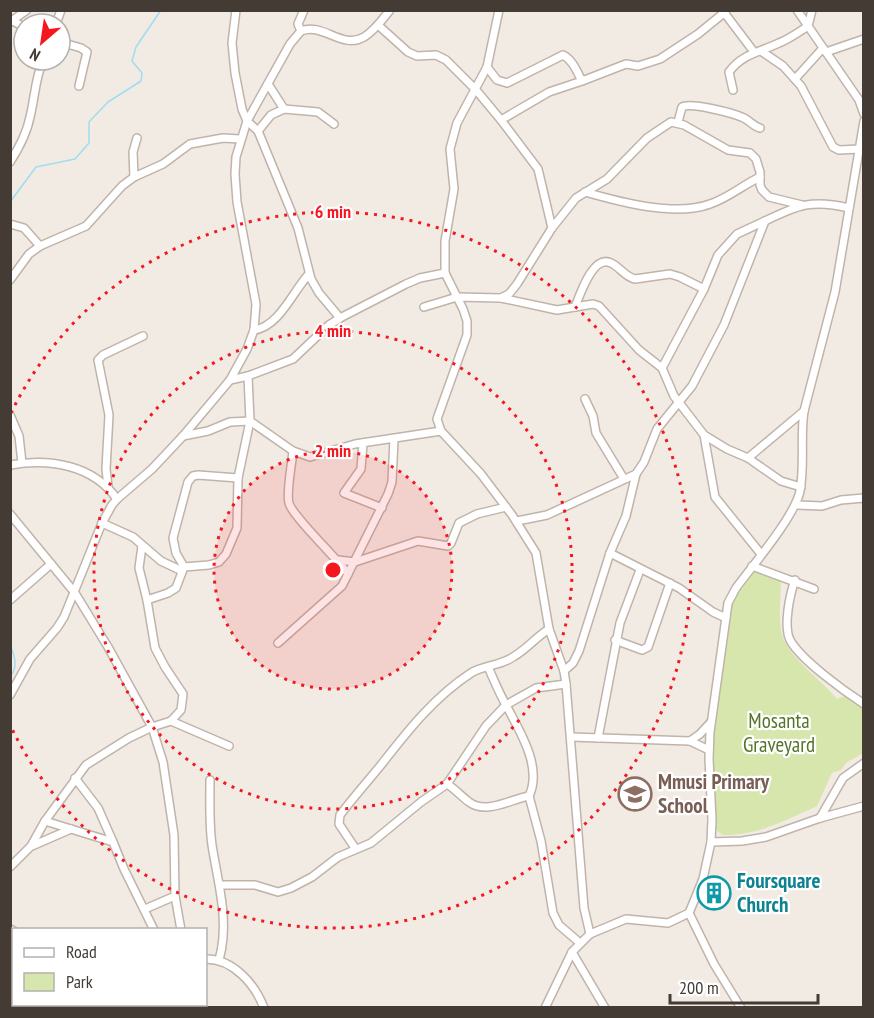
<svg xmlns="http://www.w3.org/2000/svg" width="874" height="1018" font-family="'PT Sans Narrow',sans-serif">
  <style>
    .green { fill: #d7e6ad }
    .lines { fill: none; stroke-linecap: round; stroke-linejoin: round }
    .stream { stroke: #a0ddef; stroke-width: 1.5 }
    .minor-casing { stroke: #c0b4aa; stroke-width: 10 }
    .minor { stroke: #fff; stroke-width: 7 }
    .ring { fill: none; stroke: #f6161f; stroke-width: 3; stroke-dasharray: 3 6 }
    .labels { text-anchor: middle; stroke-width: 4.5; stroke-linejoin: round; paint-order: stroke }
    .park-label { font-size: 21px; fill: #547429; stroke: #fff }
    .education-label { font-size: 21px; font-weight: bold; fill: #785e54; stroke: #fff; text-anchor: start }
    .culture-label { font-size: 21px; font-weight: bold; fill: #0d838f; stroke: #fff; text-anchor: start }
    .centre { fill: #f6161f; stroke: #fff; stroke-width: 3 }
    .ring-label { font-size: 18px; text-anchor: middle; font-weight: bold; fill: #f6161f; stroke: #fff; stroke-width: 4.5; stroke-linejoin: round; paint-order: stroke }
  </style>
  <rect width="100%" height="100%" fill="#f2ebe4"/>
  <path class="green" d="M753 570 781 579C781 594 778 622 782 635 790 659 821 679 837 699L845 696 863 708V753L846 763 841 770 832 773 817 806C786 820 757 836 722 835L712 826V735L730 607Z"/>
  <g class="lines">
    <g class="stream">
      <path d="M10 202 36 167 75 159 89 143V122L108 102 141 81 142 73 132 61 136 47 161 10"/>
      <path d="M10 425 12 429 10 436"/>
      <path d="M10 644C14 655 18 664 12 674"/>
    </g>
    <g class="minor-casing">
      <g id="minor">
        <path d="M236 10 232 43 235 73 242 109 247 121 258 131 298 228 311 279 319 293 340 318"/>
        <path d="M499 10 487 67 457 123 450 149 454 189 445 241V273L463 309 467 321V335L437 419 441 431 481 474 512 515 536 553 549 629 564 671 566 684 584 908 590 934"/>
        <path d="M797 10 859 100 864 114"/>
        <path d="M723 11 754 52"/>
        <path d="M13 21 24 27"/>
        <path d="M10 22 27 10"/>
        <path d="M56 24 61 10"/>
        <path d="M378 25 408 52 417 56 436 55 446 60 476 90 501 120 538 169 552 228"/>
        <path d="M301 31 298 24 304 10"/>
        <path d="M60 42 81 48 87 52 79 86"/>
        <path d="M761 51 783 66 801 86 833 147 839 150 860 149"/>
        <path d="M826 52 864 39"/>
        <path d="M487 67 497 80 507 83 563 55C573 60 577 72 582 81L549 92 501 120"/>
        <path d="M795 79 823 48"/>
        <path d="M582 81 626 64 638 66 660 59 698 34 725 12"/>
        <path d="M268 84 284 109"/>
        <path d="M733 90 729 72C742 54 760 52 779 43 789 39 799 32 808 26L812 10"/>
        <path d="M678 122 682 107C691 102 733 113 744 118 750 121 753 126 760 128"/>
        <path d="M258 131 271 115 284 109 318 112 334 124"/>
        <path d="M10 162C19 148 27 133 30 117 35 97 35 79 43 60"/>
        <path d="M134 177 133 152 137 138"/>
        <path d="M585 192C620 202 675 217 710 204 728 198 743 185 760 177"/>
        <path d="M10 224 24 228 40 246 86 226 122 186 134 177 163 164 190 144 223 138 240 139"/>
        <path d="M10 280 29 254 40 246"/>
        <path d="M501 298 557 310 593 304 599 306 639 350 662 368 674 396 704 435 727 449 748 458 781 481 801 487"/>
        <path d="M424 307 457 297 501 298 509 294 517 284 552 228 576 198 607 179 647 138 671 122 684 125 728 150 750 153 756 159 760 172V185L762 190 769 197 802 205"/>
        <path d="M575 307C580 295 593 254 611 263 620 267 625 277 635 279L670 274 680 277 704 289"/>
        <path d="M254 330C279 327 293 291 309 274"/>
        <path d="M662 368 704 289 718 255 737 234 765 221"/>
        <path d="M230 380 248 376 293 359 329 325 340 318 406 284 420 278 445 273"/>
        <path d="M585 399 593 416 596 433 624 479"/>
        <path d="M10 415 19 436 22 463"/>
        <path d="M704 435 715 497 761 554"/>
        <path d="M183 436 208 431 230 422 250 421 293 451 310 457 355 444 441 431"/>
        <path d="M363 443 361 469 344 493 382 508"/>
        <path d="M293 451C292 463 286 493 289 503 292 516 337 558 348 574"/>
        <path d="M748 458 804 411"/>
        <path d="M10 465C50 458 93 465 117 499"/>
        <path d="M108 486 106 469 109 415 98 360 103 355 143 336"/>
        <path d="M797 505 822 506 841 500 864 498"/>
        <path d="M10 514 75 593 108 647 152 727 163 762 174 835 175 896 181 930"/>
        <path d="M517 521 547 515 636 474 644 462 657 429 692 386 724 325 765 221C798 205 812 199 849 208"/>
        <path d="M102 523 133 537 161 561 182 571"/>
        <path d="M142 546 139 568 147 600"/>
        <path d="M610 553 679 588 713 612 726 618"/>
        <path d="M338 560 355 562 418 541 448 546 451 543 459 523 477 514 506 507"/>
        <path d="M752 566 814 589"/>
        <path d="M184 567 176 553 173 538 188 482 193 476 198 475 238 478"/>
        <path d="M795 580C790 594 783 626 790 640 801 660 844 691 864 704"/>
        <path d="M10 600 51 564"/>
        <path d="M615 640 642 650 648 647 670 583"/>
        <path d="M278 643 342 586 388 494 392 482 394 439"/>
        <path d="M488 667C494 680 499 693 506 705 519 730 543 767 529 796"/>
        <path d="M564 671 573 663 579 651 610 553 626 516 636 474"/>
        <path d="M10 695 30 659 57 628 64 617 102 523 112 505 117 499 152 469 183 436 230 380 247 349 254 330 256 304 237 202 235 174 236 157 247 121 290 44 301 31C323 22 342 50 364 37 374 31 382 20 390 10"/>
        <path d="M171 721 229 746"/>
        <path d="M571 737 690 741 700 734 711 722"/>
        <path d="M598 738 620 623 640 570"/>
        <path d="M690 741 709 750"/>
        <path d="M75 778 98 808 113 842"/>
        <path d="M210 780C210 801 209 824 212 845 218 884 230 921 219 960"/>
        <path d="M447 784C455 789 461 796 469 802 486 815 511 799 529 796L541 841 553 913 559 925 580 943"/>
        <path d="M820 818 843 778 864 763"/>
        <path d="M45 821 113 842 124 869 154 930"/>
        <path d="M711 842 742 841 766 837 820 818 864 806"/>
        <path d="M32 846 71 829"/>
        <path d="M355 848 339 824 340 815C353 798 367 782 381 765 407 732 434 697 471 673 483 665 500 666 513 657 527 649 536 637 549 629"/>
        <path d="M10 867 31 846 45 821 86 765 129 738 152 727 171 721 181 710 183 694 165 667 155 648 147 600 168 593 176 588 184 567 209 565 219 562 226 554 237 528 238 478 250 421 248 376"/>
        <path d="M220 885H255L278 892 291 888 312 877 338 857 371 843 421 802 447 784 486 726 506 705 536 688 566 684"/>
        <path d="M145 909 175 896"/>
        <path d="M689 913 714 964 741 1008"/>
        <path d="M10 929 14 931"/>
        <path d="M572 952 605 1008"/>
        <path d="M206 959C233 959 255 984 264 1008"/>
        <path d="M46 1004 48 1008"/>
        <path d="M193 1004V1008"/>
        <path d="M11 1008 14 1004"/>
        <path d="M545 1008 572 952 590 934 626 919 668 923 689 913 703 879 711 842 712 819 709 759 710 732 728 603 736 588C753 565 795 516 800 491 805 464 800 437 804 411L835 292 864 121"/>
      </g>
    </g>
    <use href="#minor" class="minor"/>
  </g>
  <circle cx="333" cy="570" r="119" fill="#f6161f" fill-opacity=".12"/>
  <g class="ring">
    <circle cx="333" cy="570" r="119"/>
    <circle cx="333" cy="570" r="239"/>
    <path d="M11 413A358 358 0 1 1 11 727"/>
  </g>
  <defs>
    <g id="school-ring" transform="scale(1.725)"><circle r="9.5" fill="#fff" stroke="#8d6e63" stroke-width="1.5"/><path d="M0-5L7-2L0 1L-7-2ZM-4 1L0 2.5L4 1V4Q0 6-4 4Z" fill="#8d6e63"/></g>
    <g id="building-ring" transform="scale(1.725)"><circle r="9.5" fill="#fff" stroke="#0f9aa8" stroke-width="1.5"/><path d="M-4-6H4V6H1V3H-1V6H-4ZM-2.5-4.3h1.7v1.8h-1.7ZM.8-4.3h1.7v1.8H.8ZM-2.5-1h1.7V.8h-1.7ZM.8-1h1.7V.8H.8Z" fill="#0f9aa8"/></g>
  </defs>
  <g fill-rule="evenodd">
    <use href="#school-ring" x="635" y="794"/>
    <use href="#building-ring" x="714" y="893"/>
  </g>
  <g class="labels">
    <g class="park-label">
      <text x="779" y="728">Mosanta<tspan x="779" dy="24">Graveyard</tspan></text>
    </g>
    <g class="education-label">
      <text x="658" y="789">Mmusi Primary<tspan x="658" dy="24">School</tspan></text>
    </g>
    <g class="culture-label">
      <text x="737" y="888">Foursquare<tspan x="737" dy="24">Church</tspan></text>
    </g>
  </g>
  <circle cx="333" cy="570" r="9" class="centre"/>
  <g class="ring-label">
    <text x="333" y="218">6 min</text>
    <text x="333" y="337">4 min</text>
    <text x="333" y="457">2 min</text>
  </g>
  <rect width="874" height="1018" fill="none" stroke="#443b34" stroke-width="24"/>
  <rect x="12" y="928" width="195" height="78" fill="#ffffff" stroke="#b4b1ae" stroke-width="1.5"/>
  <rect x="24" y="948" width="30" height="9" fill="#ffffff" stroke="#b4b1ae" stroke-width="1.5"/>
  <text x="66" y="958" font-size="18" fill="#443b34">Road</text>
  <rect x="24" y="973" width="30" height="18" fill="#d7e6ad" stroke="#b4b1ae" stroke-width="1.5"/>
  <text x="66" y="988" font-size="18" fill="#443b34">Park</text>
  <g transform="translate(42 42) rotate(209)"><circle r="28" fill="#ffffff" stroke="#b4b1ae" stroke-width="1.5"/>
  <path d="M0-4.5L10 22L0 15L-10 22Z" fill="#f6161f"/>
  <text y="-9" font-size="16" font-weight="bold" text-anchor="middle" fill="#443b34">N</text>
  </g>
  <path d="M670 994v9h148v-9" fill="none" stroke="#443b34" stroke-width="3"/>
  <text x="679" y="994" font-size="18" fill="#443b34" stroke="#ffffff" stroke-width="4.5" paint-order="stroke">200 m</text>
</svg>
